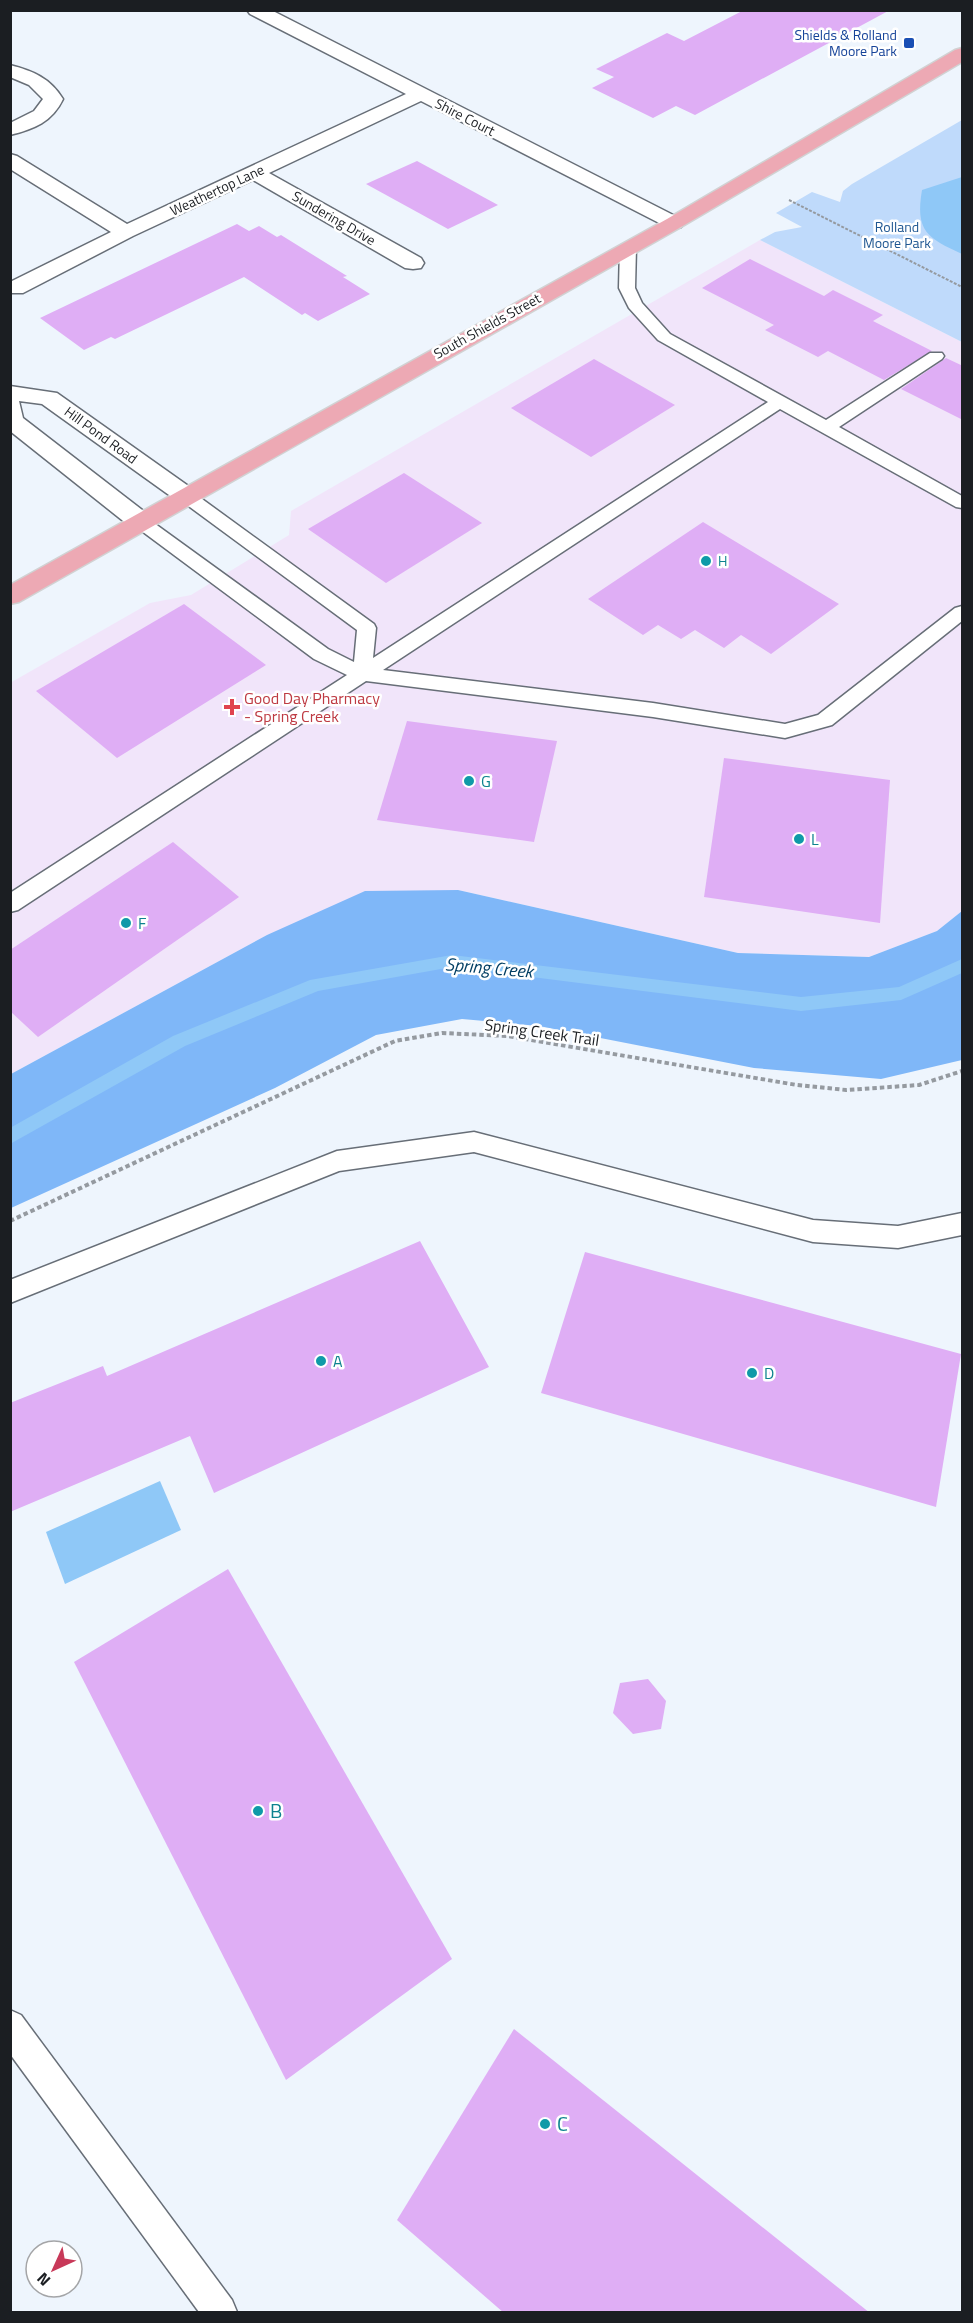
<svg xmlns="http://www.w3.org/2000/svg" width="973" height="2323" font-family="'Titillium Web',sans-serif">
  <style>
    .commercial { fill: #f1e5fa }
    .green { fill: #bfdafb }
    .forest { fill: #7fb7f8 }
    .water { fill: #8fc8f7 }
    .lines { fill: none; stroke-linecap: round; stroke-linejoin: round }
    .stream { fill: #8fc8f7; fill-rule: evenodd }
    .building { fill: #dfaef5 }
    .lane-casing { stroke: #676e77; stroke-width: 3 }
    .street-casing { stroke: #676e77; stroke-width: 3 }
    .primary-casing { stroke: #d1d2d3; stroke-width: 3 }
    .path-far1 { stroke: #959aa0; stroke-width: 2; stroke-dasharray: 3 1.5; stroke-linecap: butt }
    .path { stroke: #959aa0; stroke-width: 4; stroke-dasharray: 4.5 3; stroke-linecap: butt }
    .lane { fill: #fff; fill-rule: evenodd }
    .street { fill: #fff; fill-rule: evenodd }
    .primary { fill: #eda9b4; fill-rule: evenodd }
    .transit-dot { fill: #1a4fb4; stroke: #fff; stroke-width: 2 }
    .culture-dot { fill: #0f9aa8; stroke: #fff; stroke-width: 2 }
    .health-dot { fill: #e0444e; stroke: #fff; stroke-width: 2 }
    .labels { text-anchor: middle; stroke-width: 5; stroke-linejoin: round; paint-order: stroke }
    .far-transit-label { font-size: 14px; fill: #164399; stroke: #fff; text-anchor: end }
    .far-street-label { font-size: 14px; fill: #1b1e22; stroke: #fff }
    .far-park-label { font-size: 14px; fill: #1e5691; stroke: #fff }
    .far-culture-label { font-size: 14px; fill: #0d838f; stroke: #fff; text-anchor: start }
    .health-label { font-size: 16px; fill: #be3a42; stroke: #fff; text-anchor: start }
    .culture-label { font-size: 16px; fill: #0d838f; stroke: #fff; text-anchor: start }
    .street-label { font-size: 16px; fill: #1b1e22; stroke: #fff }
    .water-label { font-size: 18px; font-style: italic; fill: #033f64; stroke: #fff }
    .near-culture-label { font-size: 20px; fill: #0d838f; stroke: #fff; text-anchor: start }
  </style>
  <rect width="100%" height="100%" fill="#eef5fd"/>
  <path class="commercial" d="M760 240 962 342V911L937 931 869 957 738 953 458 890 267 935 11 1074 10 683 150 603 191 595 289 535 291 511Z"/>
  <path class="green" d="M962 120V342L760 240 775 232 802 227 776 213 812 192 840 202 843 191 852 184Z"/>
  <path class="forest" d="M458 890 738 953 869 957 937 931 962 911V1060L881 1079 754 1068 539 1026 462 1019 376 1035 275 1088 11 1208V1074L267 935 365 891Z"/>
  <g class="water">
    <path d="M962 177V254C927 238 915 231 922 190Z"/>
    <path d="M160 1481 181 1530 65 1584 46 1532Z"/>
  </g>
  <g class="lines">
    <path class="stream" d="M452 955 801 997 899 987 962 959V973L901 1000 801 1011 452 967 318 991 185 1046 10 1144V1128L173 1036 310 980Z"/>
  </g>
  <g class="building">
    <path d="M744 10H890L695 115 676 106 653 118 592 88 614 77 596 69 667 33 684 41Z"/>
    <path d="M417 161 498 205 448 229 366 184Z"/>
    <path d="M237 224 249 231 259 226 277 237 281 235 347 276 343 277 370 294 318 321 305 313 302 315 244 277 115 339 111 337 84 350 40 318Z"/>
    <path d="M750 259 824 296 833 290 883 315 873 321 932 351 884 380 828 351 818 357 765 330 774 325 702 288Z"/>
    <path d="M946 358 963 366V420L901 389Z"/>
    <path d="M594 359 675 405 591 457 511 408Z"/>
    <path d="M404 473 482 523 386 583 308 529Z"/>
    <path d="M703 522 839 604 771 654 741 635 724 648 695 630 681 639 658 625 643 635 588 599Z"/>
    <path d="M184 604 266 665 117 758 36 691Z"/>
    <path d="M407 721 557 741 534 842 377 820Z"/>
    <path d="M724 758 890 780 880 923 704 897Z"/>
    <path d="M173 842 239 897 38 1037 10 1011V950Z"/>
    <path d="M420 1241 489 1367 214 1493 190 1436 10 1512V1403L103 1366 107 1376Z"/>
    <path d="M585 1252 961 1354 936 1507 541 1393Z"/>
    <path d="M228 1569 452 1959 286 2080 74 1662Z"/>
    <path d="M648 1679 666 1701 661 1729 633 1734 613 1713 620 1683Z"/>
    <path d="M514 2029 870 2313H504L397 2220Z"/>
  </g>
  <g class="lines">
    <g class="lane-casing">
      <g id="lane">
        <path d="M628 242 636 247 635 288 642 303 670 334 826 420 930 353H942L944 356 942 359 839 427 962 496V508L956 507 780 409 383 670 653 703 785 724 818 715 955 608 962 606V621L832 725 785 738 653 717 366 681 18 910 10 912V893L347 675 314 659 135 526 132 522 135 518H147L328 649 354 662 357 630 179 499 176 495 179 491H191L374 624 376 628 373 658 768 402 658 340 629 308 619 288 620 247Z"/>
        <path d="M474 1132 813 1220 898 1226 962 1213V1235L898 1248 813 1242 474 1152 339 1171 10 1303V1280L337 1151Z"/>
        <path d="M10 2010 21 2015 232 2300 237 2312H199L10 2054Z"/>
      </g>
    </g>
    <g class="street-casing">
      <g id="street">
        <path d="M247 10H271L681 219 684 223 681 227 674 229 667 227 421 101 269 173 421 258 424 263 421 268 413 269 405 268 253 180 133 236 23 293H10V282L111 232 10 169V154L17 156 127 224 406 94 250 14Z"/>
        <path d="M10 65C33 71 50 78 63 99 52 122 34 129 10 135V123L34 111 43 99 29 85 10 77Z"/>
        <path d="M10 386 57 393 194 490 197 495 194 500 185 503 176 500 42 404 19 401 23 418 150 516 153 522 150 528 141 530 132 528 10 431Z"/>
      </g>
    </g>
    <g class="primary-casing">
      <path id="primary" d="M962 48V62L681 227 19 602 10 604V585L667 219 955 50Z"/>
    </g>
    <path class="path-far1" d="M789 200 962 287"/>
    <path class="path" d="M10 1221 395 1041 442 1033 507 1036 797 1085 846 1090 919 1085 962 1071"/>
    <use href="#lane" class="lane"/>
    <use href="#street" class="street"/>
    <use href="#primary" class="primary"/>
  </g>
  <rect class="transit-dot" x="903" y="37" width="12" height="12" rx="3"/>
  <g class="culture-dot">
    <circle cx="706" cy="561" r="6"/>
    <circle cx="469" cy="781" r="6"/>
    <circle cx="799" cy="839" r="6"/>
    <circle cx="126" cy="923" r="6"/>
    <circle cx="321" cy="1361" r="6"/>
    <circle cx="752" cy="1373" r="6"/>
    <circle cx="258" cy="1811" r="6"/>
    <circle cx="545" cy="2124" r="6"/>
  </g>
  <path class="health-dot" d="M229 698h6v6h6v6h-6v6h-6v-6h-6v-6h6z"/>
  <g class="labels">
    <g class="far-transit-label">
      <text x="897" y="40">Shields &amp; Rolland<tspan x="897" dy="16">Moore Park</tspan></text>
    </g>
    <g class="far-street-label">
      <text transform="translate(465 117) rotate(27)" y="5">Shire Court</text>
      <text transform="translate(217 190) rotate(-25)" y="5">Weathertop Lane</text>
      <text transform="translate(334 218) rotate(30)" y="5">Sundering Drive</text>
      <text transform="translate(487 326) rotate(-29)" y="5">South Shields Street</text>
      <text transform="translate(101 435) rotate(36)" y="5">Hill Pond Road</text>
    </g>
    <g class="far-park-label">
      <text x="897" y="232">Rolland<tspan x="897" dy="16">Moore Park</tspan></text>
    </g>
    <g class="far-culture-label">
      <text x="718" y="566">H</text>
    </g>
    <g class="health-label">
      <text x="244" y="704">Good Day Pharmacy<tspan x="244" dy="18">- Spring Creek</tspan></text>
    </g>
    <g class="culture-label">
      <text x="481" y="787">G</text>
      <text x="811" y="845">L</text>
      <text x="138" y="929">F</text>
      <text x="333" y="1367">A</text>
      <text x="764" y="1379">D</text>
    </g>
    <g class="street-label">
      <text transform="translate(542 1032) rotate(8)" y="6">Spring Creek Trail</text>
    </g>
    <g class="water-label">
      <text transform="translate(489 968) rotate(5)" y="6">Spring Creek</text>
    </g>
    <g class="near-culture-label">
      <text x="270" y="1818">B</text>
      <text x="557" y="2131">C</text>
    </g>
  </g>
  <rect width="973" height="2323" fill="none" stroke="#1b1e22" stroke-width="24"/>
  <g transform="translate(54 2269) rotate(225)"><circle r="28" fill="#ffffff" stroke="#a4a5a7" stroke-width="1.5"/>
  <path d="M0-4.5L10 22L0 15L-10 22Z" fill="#c83959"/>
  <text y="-9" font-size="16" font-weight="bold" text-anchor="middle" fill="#1b1e22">N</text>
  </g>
</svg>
